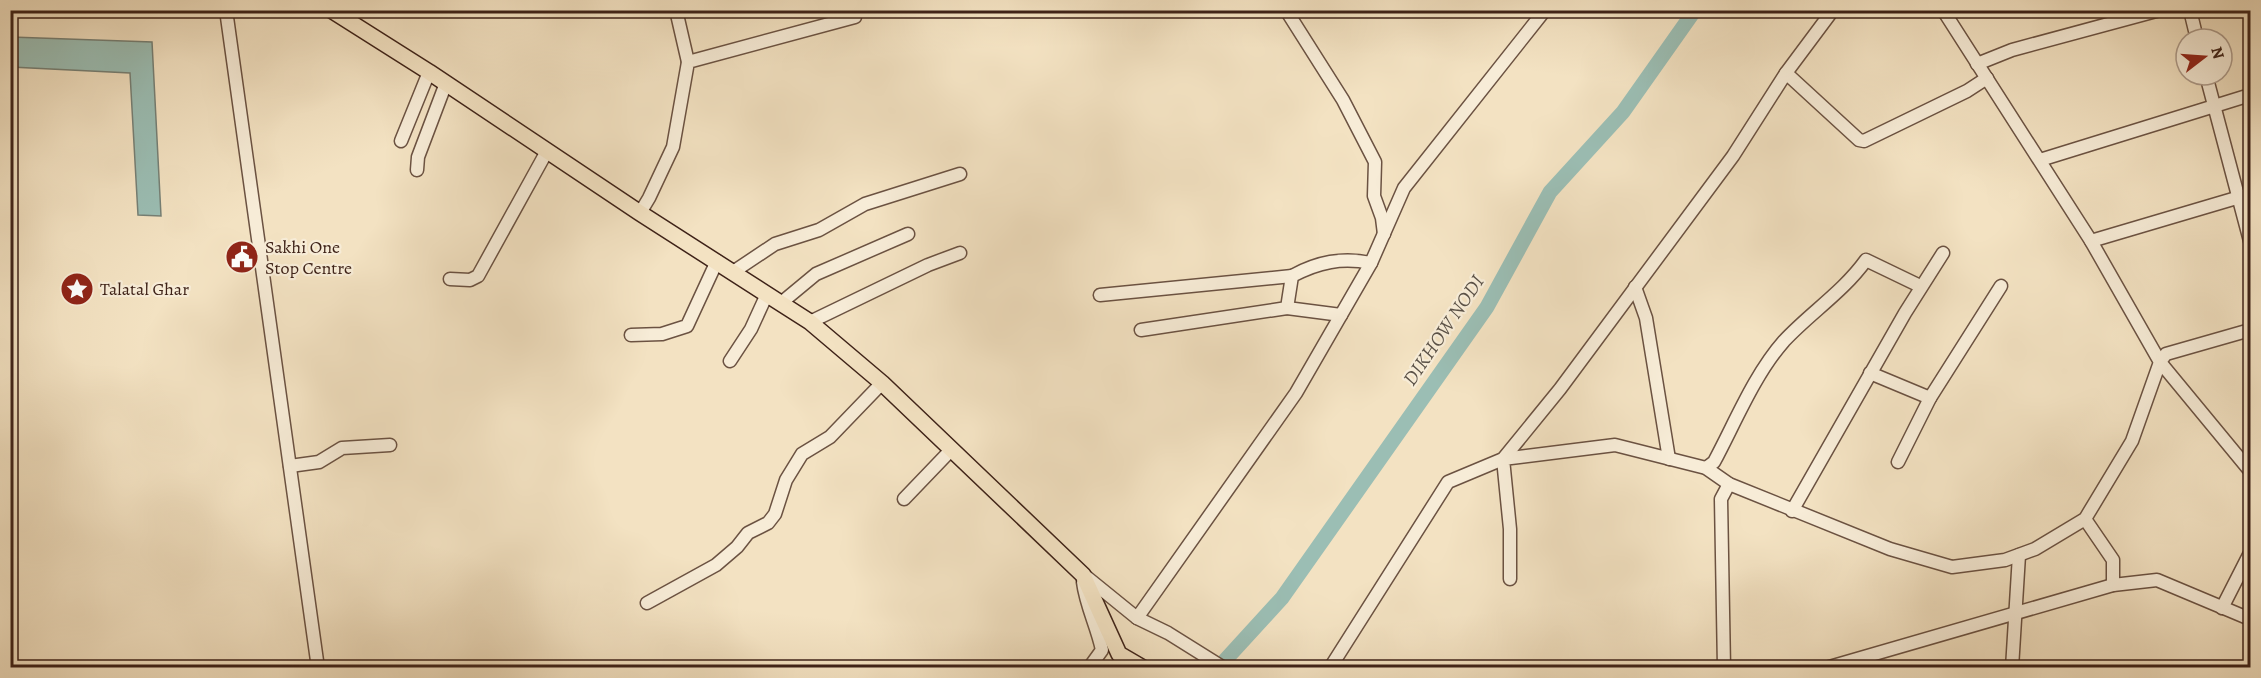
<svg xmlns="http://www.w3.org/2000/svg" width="2261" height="678" font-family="Alegreya,serif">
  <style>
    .water { fill: #9bbeb4; stroke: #768076; stroke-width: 1.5 }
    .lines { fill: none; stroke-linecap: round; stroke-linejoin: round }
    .river { stroke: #9bbeb4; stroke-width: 15 }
    .minor-casing { stroke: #6b5242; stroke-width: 15 }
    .major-casing { stroke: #3e2218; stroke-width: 18 }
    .minor { stroke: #f7ecd7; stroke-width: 12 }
    .major { stroke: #f3e2c2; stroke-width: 15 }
    .labels { text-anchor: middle; stroke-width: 4.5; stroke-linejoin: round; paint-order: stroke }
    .poi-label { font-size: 18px; fill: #3e2218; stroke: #f7ecd7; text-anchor: start }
    .water-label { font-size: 20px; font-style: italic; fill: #5a5147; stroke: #f7ecd7 }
  </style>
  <rect width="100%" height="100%" fill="#f3e2c2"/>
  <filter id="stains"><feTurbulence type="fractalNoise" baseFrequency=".00333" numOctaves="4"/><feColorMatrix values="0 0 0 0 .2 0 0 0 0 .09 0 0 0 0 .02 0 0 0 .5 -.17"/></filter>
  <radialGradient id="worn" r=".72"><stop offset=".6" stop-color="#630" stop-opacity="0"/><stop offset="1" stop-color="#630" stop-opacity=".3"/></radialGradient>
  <path class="water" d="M11 37 152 42 161 216 138 215 130 73 11 67Z"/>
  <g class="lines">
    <path class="river" d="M1218 668 1282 598 1487 307 1550 192 1623 112 1695 10"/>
    <g class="minor-casing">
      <g id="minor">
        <path d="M226 10 318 668"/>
        <path d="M676 10 688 62"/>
        <path d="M1286 10 1343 100 1375 162 1374 196 1382 218 1384 234"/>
        <path d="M2190 10 2197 39"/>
        <path d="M1977 64 2012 50 2160 10"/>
        <path d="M1786 73 1859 140 1864 141 1967 91 1987 78"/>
        <path d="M2206 75 2250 241"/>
        <path d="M401 141 429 72"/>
        <path d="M2040 160 2250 95"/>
        <path d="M417 170 418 157 446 83"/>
        <path d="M640 213 649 198 673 147 688 62 855 17 856 10"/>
        <path d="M2091 241 2250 194"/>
        <path d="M733 272 775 244 819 230 865 204 960 174"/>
        <path d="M450 279 470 280 478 276 547 151"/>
        <path d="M1635 287 1646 318 1669 459"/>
        <path d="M1100 295 1292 276"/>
        <path d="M781 303 816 274 908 234"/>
        <path d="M1287 308 1341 315"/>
        <path d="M810 322 928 265 960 253"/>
        <path d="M1141 330 1287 308 1292 276C1318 262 1342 257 1371 263"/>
        <path d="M2250 330 2166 354 2160 362 2250 471"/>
        <path d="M631 335 662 334 687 326 717 261"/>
        <path d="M730 361 751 329 767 294"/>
        <path d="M1870 373 1930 398 2001 286"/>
        <path d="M1898 462 1930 398"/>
        <path d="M290 466 319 462 342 448 390 445"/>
        <path d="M1706 468 1714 462C1735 423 1754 375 1784 341 1810 313 1843 292 1866 260L1920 286"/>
        <path d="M904 499 951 450"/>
        <path d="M1792 511 1905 313 1943 253"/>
        <path d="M2085 519 2113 560V585"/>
        <path d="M1084 575 1137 618 1296 393 1371 263 1404 188 1545 10"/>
        <path d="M1510 579V529L1503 459 1615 445 1706 468 1729 484 1890 549 1952 567 2005 560 2035 549 2085 519 2132 441 2160 362 2091 241 1943 10"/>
        <path d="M1083 582C1086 606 1097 626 1102 650L1089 668"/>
        <path d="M647 603 716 565 737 547 748 533 768 523 775 514 786 480 802 454 830 437 882 383"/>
        <path d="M2222 608 2250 553"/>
        <path d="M1137 618 1168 633 1224 668"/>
        <path d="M1330 668 1448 482 1503 459 1560 389 1733 156 1786 73 1833 10"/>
        <path d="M1724 668 1721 499 1729 484"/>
        <path d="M1826 668 2113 585 2157 580 2250 619"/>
        <path d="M2012 668 2019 555"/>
      </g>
    </g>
    <g class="major-casing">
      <path id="major" d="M331 10 429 72 640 213 810 322 882 383 1083 575 1119 654 1143 668"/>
    </g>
    <use href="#minor" class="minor"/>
    <use href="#major" class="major"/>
  </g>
  <defs>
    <g id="civic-disc" transform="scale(1.725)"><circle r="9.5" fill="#8f2418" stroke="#f7ecd7"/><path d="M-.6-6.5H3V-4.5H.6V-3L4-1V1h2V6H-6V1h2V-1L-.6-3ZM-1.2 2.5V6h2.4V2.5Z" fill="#fff"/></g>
    <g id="sight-disc" transform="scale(1.725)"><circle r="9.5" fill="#8f2418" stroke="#f7ecd7"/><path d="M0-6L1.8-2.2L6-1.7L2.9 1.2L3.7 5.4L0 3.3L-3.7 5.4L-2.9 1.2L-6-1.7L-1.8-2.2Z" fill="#fff"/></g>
  </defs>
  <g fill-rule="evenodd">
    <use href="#civic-disc" x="242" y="257"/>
    <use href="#sight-disc" x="77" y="289"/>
  </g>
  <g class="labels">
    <g class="poi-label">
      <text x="265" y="253">Sakhi One<tspan x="265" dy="21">Stop Centre</tspan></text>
      <text x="100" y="295">Talatal Ghar</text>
    </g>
    <g class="water-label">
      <text transform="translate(1443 330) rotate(-56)" y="7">DIKHOW NODI</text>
    </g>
  </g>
  <rect width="2261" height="678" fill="none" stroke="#f3e2c2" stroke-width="36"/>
  <rect x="12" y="12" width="2237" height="654" fill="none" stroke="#3e2218" stroke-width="3"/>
  <rect x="18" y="18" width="2225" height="642" fill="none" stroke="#3e2218" stroke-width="1.5"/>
  <g transform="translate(2204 57) rotate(73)"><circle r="28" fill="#f7ecd7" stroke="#ad9b8b" stroke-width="1.5"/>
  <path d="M0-4.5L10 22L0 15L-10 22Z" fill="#8f2418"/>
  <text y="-9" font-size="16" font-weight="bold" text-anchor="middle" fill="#3e2218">N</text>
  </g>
  <rect width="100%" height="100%" filter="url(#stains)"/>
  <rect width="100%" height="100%" fill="url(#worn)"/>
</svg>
